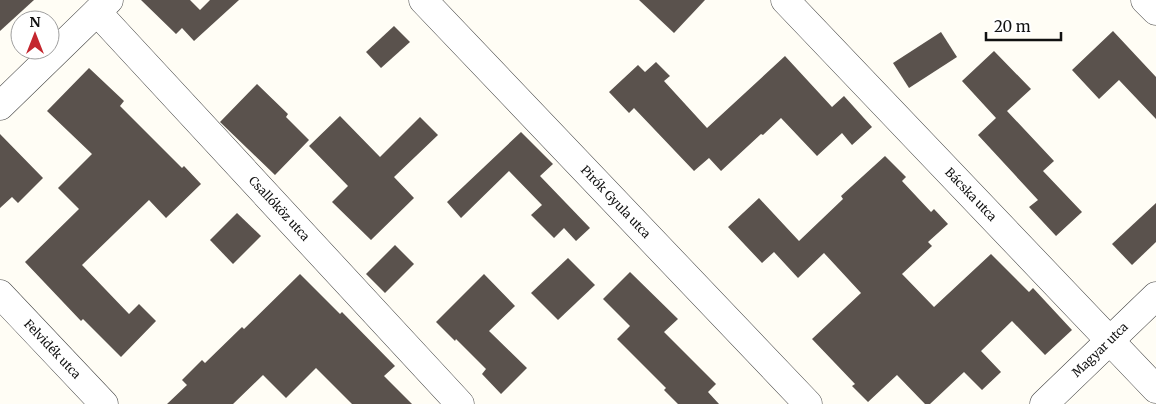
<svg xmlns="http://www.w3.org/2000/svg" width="1156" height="404" font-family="Merriweather,serif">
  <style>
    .building { fill: #5a524d }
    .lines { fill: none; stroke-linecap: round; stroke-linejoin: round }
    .minor-casing { stroke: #444; stroke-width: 29 }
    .minor { stroke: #fff; stroke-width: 28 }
    .labels { text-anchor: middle; stroke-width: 5; stroke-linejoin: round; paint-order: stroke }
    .street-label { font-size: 12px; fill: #111; stroke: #fff }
  </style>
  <rect width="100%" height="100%" fill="#fffdf5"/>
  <g class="building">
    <path d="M0 0H34L0 31Z"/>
    <path d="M141 0H190L200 10 210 0H239L194 41 182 28 176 34Z"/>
    <path d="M639 0H705L674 33Z"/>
    <path d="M394 26 410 42 381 68 366 52Z"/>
    <path d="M1113 31 1156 77V119L1119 80 1099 99 1072 70Z"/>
    <path d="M941 32 957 57 909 88 893 63Z"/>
    <path d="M994 51 1031 89 1007 111 1054 161 1043 171 1082 212 1056 236 1029 207 1038 200 978 135 996 118 962 81Z"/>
    <path d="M785 56 832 107 844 96 872 127 852 145 842 133 817 156 781 118 763 135 761 134 721 171 709 158 694 171 634 108 629 113 609 92 638 65 645 72 656 62 670 76 664 81 707 128Z"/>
    <path d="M89 68 124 101 120 106 182 168 184 166 201 184 166 218 149 200 82 265 129 314 139 304 156 321 121 357 83 319 81 321 25 262 79 209 58 188 92 154 47 111Z"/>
    <path d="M257 84 288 114 286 117 309 140 275 175 220 122Z"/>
    <path d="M340 116 380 157 420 117 438 135 394 177 414 198 371 240 332 202 348 186 309 146Z"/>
    <path d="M521 132 553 164 540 176 590 228 576 241 564 228 554 238 531 215 542 205 509 171 461 218 447 202Z"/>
    <path d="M0 134 43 178 18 203 12 197 0 208Z"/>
    <path d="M885 156 906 177 902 181 931 212 934 209 948 224 928 242 932 246 902 274 934 307 991 254 1029 292 1033 288 1072 330 1045 355 1012 321 981 351 1001 372 982 390 964 372 930 404H925L897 375 868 402 852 386 855 384 812 339 861 293 824 253 798 278 774 252 762 263 728 227 759 198 799 241 843 199 841 196Z"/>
    <path d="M1156 203V242L1132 265 1112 244Z"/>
    <path d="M237 213 261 236 233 264 210 240Z"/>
    <path d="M395 245 414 264 385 293 366 274Z"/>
    <path d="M568 258 595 285 558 320 531 293Z"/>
    <path d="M630 272 678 319 664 332 716 384 708 392 719 404H678L664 390 666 388 617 339 630 326 603 299Z"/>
    <path d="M300 274 340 314 342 312 395 366 384 376 412 404H352L316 368 286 398 263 375 233 404H167L187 385 182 380 202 360 205 363 242 327 244 329Z"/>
    <path d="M484 274 515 306 489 331 527 368 501 394 482 374 486 369 456 339 455 341 436 322Z"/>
  </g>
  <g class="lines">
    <g class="minor-casing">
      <g id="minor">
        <path id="s1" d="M423 0 808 404"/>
        <path id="s2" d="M785 0 1156 389"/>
        <path d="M1145 0 1156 11"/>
        <path id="s3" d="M97 12 460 404"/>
        <path d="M0 106 109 0"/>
        <path id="s4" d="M0 294 104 404"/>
        <path id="s5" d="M1044 404 1156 296"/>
      </g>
    </g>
    <use href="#minor" class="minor"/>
  </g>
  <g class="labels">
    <g class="street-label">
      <text dy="4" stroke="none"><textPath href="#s2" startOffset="269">Bácska utca</textPath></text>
      <text dy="4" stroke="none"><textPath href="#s1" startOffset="279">Pirók Gyula utca</textPath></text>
      <text dy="4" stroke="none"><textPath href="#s3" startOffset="268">Csallóköz utca</textPath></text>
      <text dy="4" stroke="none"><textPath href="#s4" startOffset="76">Felvidék utca</textPath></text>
      <text dy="4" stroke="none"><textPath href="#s5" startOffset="78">Magyar utca</textPath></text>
    </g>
  </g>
  <g transform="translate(35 35)"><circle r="24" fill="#ffffff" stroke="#a0a0a0"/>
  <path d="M0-4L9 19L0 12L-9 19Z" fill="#c4262e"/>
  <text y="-8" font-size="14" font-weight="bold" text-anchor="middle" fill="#111111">N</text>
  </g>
  <path d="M986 32v8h75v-8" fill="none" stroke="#111111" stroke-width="2.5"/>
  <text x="994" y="32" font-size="15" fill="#111111" stroke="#ffffff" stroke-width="4" paint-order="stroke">20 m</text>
</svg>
